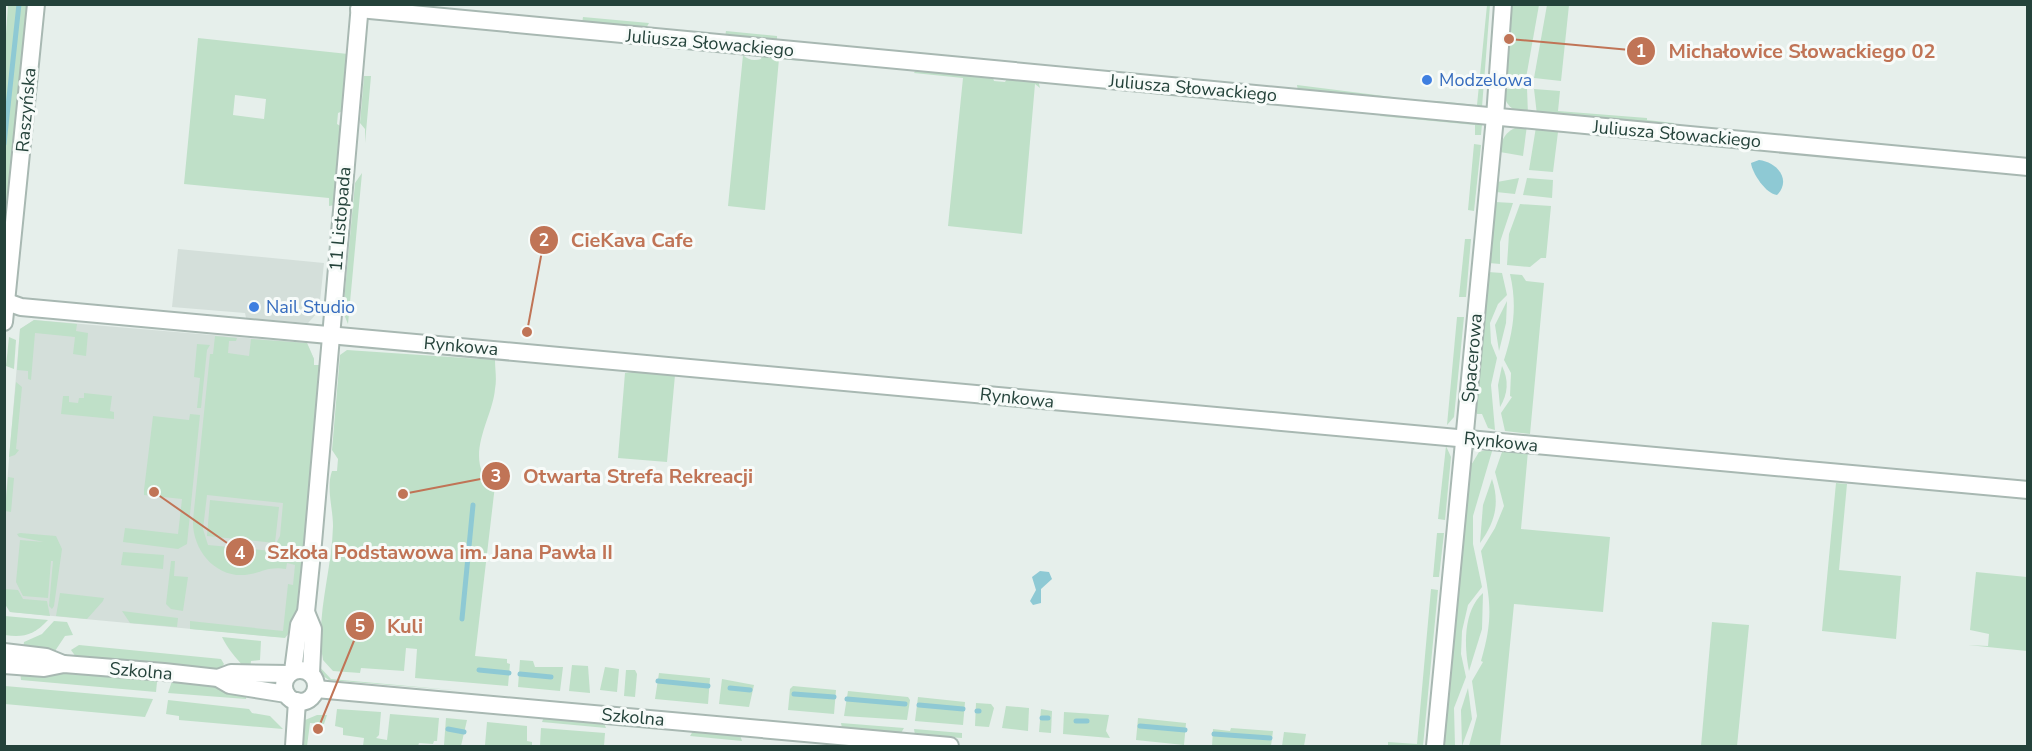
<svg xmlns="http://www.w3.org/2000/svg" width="2032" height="751" font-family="'Nunito Sans',sans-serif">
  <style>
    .built { fill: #d4dfda }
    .green { fill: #bfe0c8; fill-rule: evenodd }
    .water { fill: #8ec9d4 }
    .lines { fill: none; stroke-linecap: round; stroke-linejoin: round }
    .stream { stroke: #8ec9d4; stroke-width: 5 }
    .minor-casing { stroke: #a8b8b2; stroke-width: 20 }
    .minor { stroke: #fff; stroke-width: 16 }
    .shop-dot { fill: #3f7fe0; stroke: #f7fbf9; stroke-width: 2 }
    .labels { text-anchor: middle; stroke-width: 6; stroke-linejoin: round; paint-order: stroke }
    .street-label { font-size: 18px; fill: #24423a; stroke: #f7fbf9 }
    .shop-label { font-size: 18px; fill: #366cbe; stroke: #f7fbf9; text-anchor: start }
    .leader { fill: none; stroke: #c07456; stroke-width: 2 }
    .callout-dot { fill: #c07456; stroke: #f7fbf9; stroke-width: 2 }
    .mark-label { font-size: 18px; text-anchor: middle; font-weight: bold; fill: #fff }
    .callout-label { font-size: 20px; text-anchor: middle; font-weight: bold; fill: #c07456; stroke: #f7fbf9; stroke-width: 6; stroke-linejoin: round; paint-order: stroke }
  </style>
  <rect width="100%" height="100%" fill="#e6efeb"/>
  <g class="built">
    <path d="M178 249 324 263 319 311 308 323 246 318 245 313 172 307Z"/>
    <path d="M34 320 307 343 314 359 290 626 287 632 276 637 10 612 5 604V507L20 329Z"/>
  </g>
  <g class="green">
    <path d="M8 5H29L5 264 4 62Z"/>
    <path d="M1487 5H1490L1482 107 1436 105 1437 101 1477 105Z"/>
    <path d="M1511 5H1539L1526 78 1505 75Z"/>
    <path d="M1547 5H1569L1561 81 1534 78Z"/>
    <path d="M583 17 649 23 645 30 582 24Z"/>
    <path d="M726 31 777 36V42L725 37Z"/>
    <path d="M198 38 348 54 343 111 338 113 337 124 342 127 335 205 329 206V198L184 184ZM235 95 266 99 264 119 233 115Z"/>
    <path d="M762 54 816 58 815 62 779 59 765 210 728 206 743 55C748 60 754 61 761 59Z"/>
    <path d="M917 68 992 75 994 81 1005 82 1008 77 1038 80 1040 88 1035 84 1022 234 948 226 963 78 914 73Z"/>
    <path d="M364 76H371L365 143V129L360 123Z"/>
    <path d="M1297 85 1392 97V101L1298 91Z"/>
    <path d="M1527 88 1528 115C1513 112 1504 105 1503 89Z"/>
    <path d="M1534 89 1560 91 1558 111 1647 118V120L1674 123V126L1537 115Z"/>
    <path d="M1381 112 1478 122 1482 124 1481 135H1475V125L1380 116Z"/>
    <path d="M1527 125 1523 156 1500 152C1501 135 1510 127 1527 125Z"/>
    <path d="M1536 127 1626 135V138L1558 132 1553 172 1529 170Z"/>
    <path d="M1474 144 1481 145 1474 211 1468 210Z"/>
    <path d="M362 173 348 324 343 312 355 183Z"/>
    <path d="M1519 178 1515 194 1496 192 1497 182Z"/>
    <path d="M1527 178 1553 180 1552 198 1523 195Z"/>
    <path d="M1495 202 1513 203 1500 242V264L1489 263Z"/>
    <path d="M1520 204 1551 206 1546 258H1541L1530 267 1507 265 1509 234Z"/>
    <path d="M1465 239H1471L1466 297H1459Z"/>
    <path d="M1488 272 1502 273 1507 295 1498 304 1490 323 1491 343 1497 358 1491 385 1495 430 1488 428 1482 414H1477L1475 407Z"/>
    <path d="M1510 274 1522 275 1526 281 1544 283 1530 434 1505 431 1501 413 1512 397 1510 396 1511 373 1504 360C1514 330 1517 304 1510 274Z"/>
    <path d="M1507 301 1506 323 1499 351 1495 325Z"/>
    <path d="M1457 317H1464L1454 417 1447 425Z"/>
    <path d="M34 320 77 324 76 331 88 333 86 356 73 354 75 337 35 333 31 380 28 379V371L17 370 20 329Z"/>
    <path d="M215 336 237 338 236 341H229L228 353 249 356 251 339 307 343 314 359V365H321L302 590 294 633H289L285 638 190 629V621L283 631 288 584 293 585 295 565 287 563 286 569C266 566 263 573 245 575 214 577 192 549 193 520L210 354H213ZM207 495 283 503 280 536 272 551 208 545 203 529Z"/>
    <path d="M9 337 16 340 14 369 6 366Z"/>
    <path d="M197 344 210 345 207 350 201 408H197L200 378 194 377Z"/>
    <path d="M347 350 495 360C495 369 497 379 495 389 493 415 470 447 483 474L496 477 475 656 507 659V663L510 664 508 686 415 678 417 649 406 648 404 671 361 668 360 673 333 671 323 660C315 617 332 571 333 526 333 508 326 488 332 471H337L338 459 332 450 340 355Z"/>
    <path d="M1502 366C1509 380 1508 394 1500 407L1498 385Z"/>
    <path d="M633 372 675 375 667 462 618 458 625 373Z"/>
    <path d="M16 382 22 387 16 449 19 450 15 455 9 457Z"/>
    <path d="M84 393 112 396 110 411 114 412V419L61 414 63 396H69V402L78 403 79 398H84Z"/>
    <path d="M190 414 200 415 187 544 178 549 123 542 125 528 178 534 182 499 144 495V490L153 416 189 420Z"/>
    <path d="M1446 446 1451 457 1445 520 1438 519Z"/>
    <path d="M1493 448 1473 516V544L1482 587 1468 605 1462 631 1461 654 1466 677 1454 708 1455 746H1444L1470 467 1479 452Z"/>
    <path d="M1503 449 1528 451 1521 529 1610 537 1603 612 1514 604 1500 746H1469L1477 716 1472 681 1483 662 1481 661C1495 614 1489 597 1481 551L1495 528 1504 506 1495 472Z"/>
    <path d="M8 477 14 478 11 512 5 511Z"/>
    <path d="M1492 479C1500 504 1495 522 1480 543L1483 505Z"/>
    <path d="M1836 483 1847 484 1839 570 1901 576 1896 639 1822 631Z"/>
    <path d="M210 500 279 507 275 543 207 536Z"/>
    <path d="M20 533 56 536 62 549 54 606 52 609 49 606 53 561H51L48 598 23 596 16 582 20 540 44 542 19 537 17 534Z"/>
    <path d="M1437 533H1444L1439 577H1433Z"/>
    <path d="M123 552 164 555 163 569 121 565Z"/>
    <path d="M171 561H175L174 576 188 577 183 611 171 609 166 604Z"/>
    <path d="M1976 572 2027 577V651L1968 645 1988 646 1989 634 1970 630Z"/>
    <path d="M5 589 18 590 23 599 47 601 50 616 10 612 5 604Z"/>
    <path d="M1431 589 1438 590 1423 746H1388V742L1417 744Z"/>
    <path d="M60 593 104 598 103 601 87 619 56 616Z"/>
    <path d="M1483 593 1482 629 1469 671C1464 646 1463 611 1483 593Z"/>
    <path d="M122 611 178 618 177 627 130 623Z"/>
    <path d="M5 616 48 620C34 635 23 638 5 635Z"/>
    <path d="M54 621 67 622 73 635 65 636 53 654 23 650 24 642 42 634Z"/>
    <path d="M1712 622 1749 625 1737 746H1701Z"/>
    <path d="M222 637 261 641 260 660 251 661 250 669 244 667C236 658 227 648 222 637Z"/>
    <path d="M79 645 221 659 224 664 220 669 200 668 76 657 71 650Z"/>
    <path d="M520 660 533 661 535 667H563L560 691 518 687Z"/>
    <path d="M315 662 331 679 463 691 329 680 317 672Z"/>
    <path d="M572 665 588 666 590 693 569 691Z"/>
    <path d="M605 667 619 669 617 692 600 690Z"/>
    <path d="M626 670H635L637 674 635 697 624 696Z"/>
    <path d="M20 671 155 679 157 682 156 692 21 680Z"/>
    <path d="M659 673 710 678 708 704 655 699Z"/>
    <path d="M722 679 754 685 749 707 719 704Z"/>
    <path d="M172 681 247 691 246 699 168 693Z"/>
    <path d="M5 686 153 699 145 717 5 704Z"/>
    <path d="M793 686 836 690 834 714 788 710 790 689Z"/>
    <path d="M1468 688 1472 719 1462 746 1461 710Z"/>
    <path d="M848 691 908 697 910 700 907 720 844 716Z"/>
    <path d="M918 697 965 702 963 725 915 721Z"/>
    <path d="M168 700 249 709 252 713 270 716 283 729 179 720V716L166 714Z"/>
    <path d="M976 703 991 704 994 708 989 727 975 726Z"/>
    <path d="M1006 706 1029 708 1028 731 1002 728Z"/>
    <path d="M337 709 381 712 379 735 376 738 387 740 390 714 439 718 437 741H434L433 744 419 743 418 746H363L364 738 343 735V728L335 726Z"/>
    <path d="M1041 709 1052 711 1051 733 1039 732Z"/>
    <path d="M1064 712 1109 715 1106 731 1110 738 1063 734Z"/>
    <path d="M317 715H327L324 724 310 723 307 746H301L305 720Z"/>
    <path d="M544 717 604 723 606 728 542 722Z"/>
    <path d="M446 718 467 720 461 746 444 745Z"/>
    <path d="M1138 718 1186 723 1184 745 1136 740Z"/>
    <path d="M487 722 527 726V741L532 742V746L485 745Z"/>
    <path d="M841 723 904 728 901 733 842 728Z"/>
    <path d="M541 728 605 733 604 746H540Z"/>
    <path d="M1231 728 1273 731 1271 746H1212L1213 729 1230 731Z"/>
    <path d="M914 729 962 733V738L915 735Z"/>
    <path d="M693 731 740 735 742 741 690 736Z"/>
    <path d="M1284 732 1306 734 1304 746H1282Z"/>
  </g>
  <g class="water">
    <path d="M1759 160C1777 162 1792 180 1777 195 1766 194 1752 173 1751 163Z"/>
    <path d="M1040 571 1049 572 1052 579 1041 589V603L1033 605 1030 601 1036 590 1032 577Z"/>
  </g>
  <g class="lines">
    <g class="stream">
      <path d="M4 144 19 4"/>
      <path d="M462 619 473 505"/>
      <path d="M479 670 509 673"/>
      <path d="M520 674 551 677"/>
      <path d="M658 681 708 686"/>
      <path d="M730 688 750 690"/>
      <path d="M794 694 834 697"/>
      <path d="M847 699 905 704"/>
      <path d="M919 705 963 709"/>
      <path d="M977 711H979"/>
      <path d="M1042 718H1048"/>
      <path d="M1076 721H1087"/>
      <path d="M1140 726 1185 730"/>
      <path d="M448 729 464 732"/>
      <path d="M1214 734 1270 738"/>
    </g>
    <g class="minor-casing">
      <g id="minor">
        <path d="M359 9 2028 167"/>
        <path d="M4 301 21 307 2028 490"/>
        <path d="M4 322 36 4"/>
        <path d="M306 612 313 629 311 674"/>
        <path d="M4 652 46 657 63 664"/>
        <path d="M4 665 44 668 64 664 164 672 218 678 230 685 286 694"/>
        <circle cx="300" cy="686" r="16"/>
        <path d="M293 671 299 625 306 612 313 543 360 4"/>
        <path d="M218 678 231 673 289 674"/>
        <path d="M316 689 950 746"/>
        <path d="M294 746 297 701"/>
        <path d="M1435 746 1495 117 1503 4"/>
      </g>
    </g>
    <use href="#minor" class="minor"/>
  </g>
  <g class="shop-dot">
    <circle cx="1427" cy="80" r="6"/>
    <circle cx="254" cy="307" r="6"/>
  </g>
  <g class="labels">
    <g class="street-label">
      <text transform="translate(710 43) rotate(5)" y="6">Juliusza Słowackiego</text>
      <text transform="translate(1193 88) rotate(5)" y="6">Juliusza Słowackiego</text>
      <text transform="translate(26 110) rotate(-85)" y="6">Raszyńska</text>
      <text transform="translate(1677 134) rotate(5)" y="6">Juliusza Słowackiego</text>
      <text transform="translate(340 219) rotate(-85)" y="6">11 Listopada</text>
      <text transform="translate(461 346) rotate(5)" y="6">Rynkowa</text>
      <text transform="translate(1472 358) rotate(-85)" y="6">Spacerowa</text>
      <text transform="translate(1017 398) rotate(6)" y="6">Rynkowa</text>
      <text transform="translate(1501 442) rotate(6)" y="6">Rynkowa</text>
      <text transform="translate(141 671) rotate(5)" y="6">Szkolna</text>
      <text transform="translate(633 717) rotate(5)" y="6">Szkolna</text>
    </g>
    <g class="shop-label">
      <text x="1439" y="86">Modzelowa</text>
      <text x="266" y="313">Nail Studio</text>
    </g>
  </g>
  <path class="leader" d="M1509 39L1641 51M527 332L544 240M403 494L496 476M154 492L240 552M318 729L360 626"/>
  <g class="callout-dot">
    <circle cx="1509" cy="39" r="6"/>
    <circle cx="527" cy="332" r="6"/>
    <circle cx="403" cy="494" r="6"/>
    <circle cx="154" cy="492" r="6"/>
    <circle cx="318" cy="729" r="6"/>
    <circle cx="1641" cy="51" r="15"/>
    <circle cx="544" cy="240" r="15"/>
    <circle cx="496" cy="476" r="15"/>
    <circle cx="240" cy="552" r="15"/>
    <circle cx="360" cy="626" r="15"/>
  </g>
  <g class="mark-label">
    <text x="1641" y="57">1</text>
    <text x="544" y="246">2</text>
    <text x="496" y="482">3</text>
    <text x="240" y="559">4</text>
    <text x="360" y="632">5</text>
  </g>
  <g class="callout-label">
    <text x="1802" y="58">Michałowice Słowackiego 02</text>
    <text x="632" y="247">CieKava Cafe</text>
    <text x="638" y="483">Otwarta Strefa Rekreacji</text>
    <text x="440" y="559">Szkoła Podstawowa im. Jana Pawła II</text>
    <text x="405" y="633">Kuli</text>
  </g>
  <rect width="2032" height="751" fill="none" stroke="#24423a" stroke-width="12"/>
</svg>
